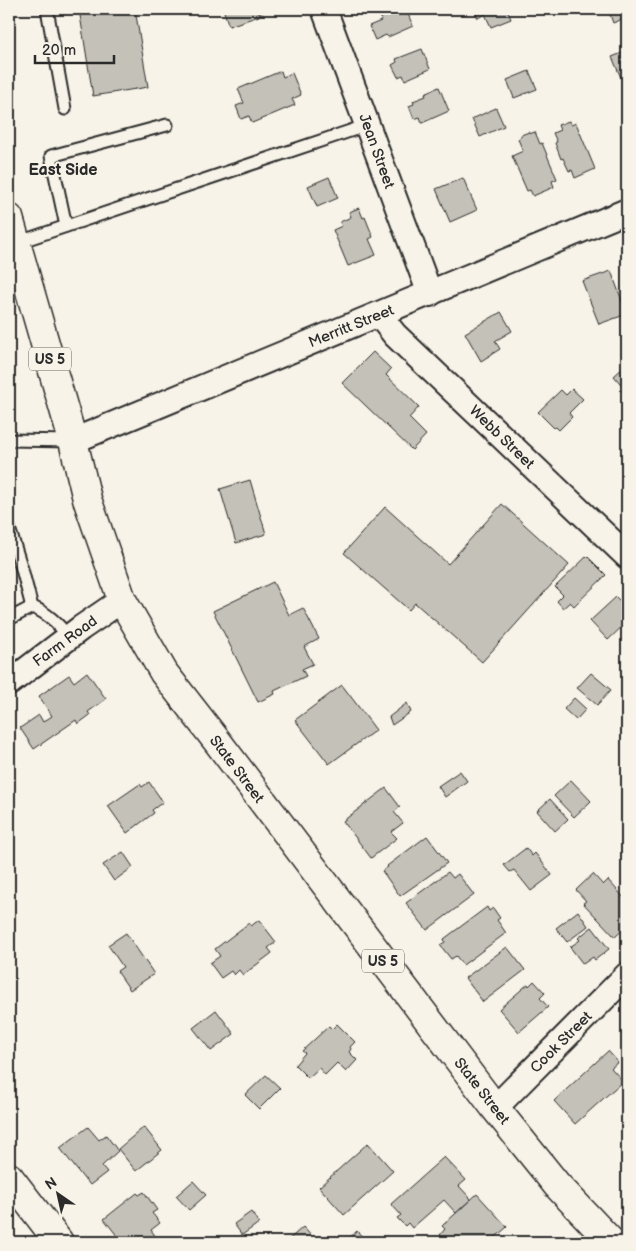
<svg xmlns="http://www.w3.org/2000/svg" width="636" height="1251" font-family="'Balsamiq Sans',sans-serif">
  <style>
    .building { fill: #c4c1b9; stroke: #2b2b2b }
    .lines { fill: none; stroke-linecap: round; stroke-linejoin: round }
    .service-casing { stroke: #2b2b2b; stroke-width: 15 }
    .minor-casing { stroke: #2b2b2b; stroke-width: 28 }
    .secondary-casing { stroke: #2b2b2b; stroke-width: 31 }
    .primary-casing { stroke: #2b2b2b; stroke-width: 31 }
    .service { stroke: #f7f3e8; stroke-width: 11 }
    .minor { stroke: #f7f3e8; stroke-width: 24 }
    .secondary { stroke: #f7f3e8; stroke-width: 28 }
    .primary { stroke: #f7f3e8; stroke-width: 28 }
    .labels { text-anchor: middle; stroke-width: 4; stroke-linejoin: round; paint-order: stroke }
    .shield { fill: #f7f3e8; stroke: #686764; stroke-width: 1 }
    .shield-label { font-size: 14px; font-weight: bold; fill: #2b2b2b }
    .street-label { font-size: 15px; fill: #2b2b2b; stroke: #f7f3e8 }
    .neighbourhood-label { font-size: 16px; font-weight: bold; fill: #2b2b2b; stroke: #f7f3e8 }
  </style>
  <rect width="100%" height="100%" fill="#f7f3e8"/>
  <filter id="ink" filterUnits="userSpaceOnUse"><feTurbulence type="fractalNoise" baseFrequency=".02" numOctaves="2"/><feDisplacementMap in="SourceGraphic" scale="10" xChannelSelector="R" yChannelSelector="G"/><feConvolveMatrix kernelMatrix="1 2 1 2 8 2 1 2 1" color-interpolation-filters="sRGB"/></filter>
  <g filter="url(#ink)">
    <g class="building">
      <path d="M79 9H135L148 87 93 96Z"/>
      <path d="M223 9H265L266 11 258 14 259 16 229 26Z"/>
      <path d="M394 9H412L414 12 408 14 413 26 388 37 386 35 375 40 369 26 381 21 380 18 393 12 392 10Z"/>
      <path d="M474 9H507L511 19 491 27 485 14 478 18Z"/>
      <path d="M608 9H627V17L613 23Z"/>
      <path d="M422 49 430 69 405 80 403 75 398 77 392 65 397 62 396 59Z"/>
      <path d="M627 51V78L622 80 612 57Z"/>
      <path d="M281 71 283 77 292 73 301 95 292 99 295 105 252 123 249 116 241 119 236 106 244 103 238 89Z"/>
      <path d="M529 71 537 89 514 98 507 80Z"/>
      <path d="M439 87 449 111 422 123 420 117 414 119 409 106 414 104 413 101 426 96 425 93Z"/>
      <path d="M496 108 504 126 480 137 472 119Z"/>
      <path d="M569 121 571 125 576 123 595 169 575 178 572 170 569 171 563 158 561 159 555 143 557 142 553 133 560 130 558 125Z"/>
      <path d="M529 132V134L535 132 540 144 542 143 557 179 552 181 554 187 533 196 530 190 527 191 512 156 523 151 518 139 521 137V135Z"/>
      <path d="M329 177 338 198 317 207 308 186Z"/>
      <path d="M463 178 477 210 450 222 436 189Z"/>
      <path d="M359 208 363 218 365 217 373 237 369 239 376 255 348 266 333 230 342 226 340 222 351 217 349 212Z"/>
      <path d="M611 271 627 314 599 324 582 281Z"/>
      <path d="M501 312 512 331 495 341 500 349 481 361 465 333Z"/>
      <path d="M373 352 391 369 386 375 419 407 409 418 426 435 412 450 342 383Z"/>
      <path d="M625 366 627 368V387L625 389 614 376Z"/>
      <path d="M572 389 583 399 569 413 572 417 559 430 556 427 554 428 538 412 561 390 566 395Z"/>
      <path d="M250 480 266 534 236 543 220 489Z"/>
      <path d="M502 504 569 565 482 662 415 603 409 610 344 553 385 507 448 564Z"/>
      <path d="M587 556 606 575 574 606 570 602 563 608 557 601 563 595 555 587Z"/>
      <path d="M273 582 289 615 303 608 319 639 304 647 313 664 302 669 306 676 274 691 275 694 258 702 213 611Z"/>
      <path d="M9 592 12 603 9 605Z"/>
      <path d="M616 597 627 608V622L608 640 590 621Z"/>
      <path d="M87 672 106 699 88 712 90 715 78 724 76 720 34 749 20 728 39 715 43 722 52 716 39 696 69 675 74 682Z"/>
      <path d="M591 673 611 690 597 705 577 688Z"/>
      <path d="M342 685 376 730 329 764 295 720Z"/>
      <path d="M574 698 586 709 576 720 564 709Z"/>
      <path d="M407 703 411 712 392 725 389 717Z"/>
      <path d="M460 771 467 781 445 797 438 786Z"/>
      <path d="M571 780 591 801 574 817 554 796Z"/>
      <path d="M149 782 163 802 152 810 154 813 127 833 108 806 140 784 142 787Z"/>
      <path d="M386 788 400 807 394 812 403 823 391 832 397 838 371 858 343 821Z"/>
      <path d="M550 799 568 819 555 831 537 811Z"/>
      <path d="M427 836 447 863 400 896 382 871 388 867 387 866Z"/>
      <path d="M526 848 532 856 535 853 552 875 531 891 514 870 510 872 504 865Z"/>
      <path d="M123 852 133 867 114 881 103 865Z"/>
      <path d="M448 872 453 878 458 874 474 895 427 930 406 903Z"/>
      <path d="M593 874 603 885 608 880 627 901V926L615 937 583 903 586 901 576 890Z"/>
      <path d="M487 907 489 911 493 908 500 918 497 920 506 933 463 965 456 956 451 959 440 945 445 942 444 939Z"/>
      <path d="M578 911 588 926 567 942 556 928Z"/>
      <path d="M259 920 276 942 268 948 272 953 243 975 239 970 234 975 231 971 221 978 210 963 220 956 215 949 249 923 251 926Z"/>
      <path d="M592 927 609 949 595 960 593 957 583 964 570 947 580 940 578 938Z"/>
      <path d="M126 933 154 974 130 990 117 971 123 967 108 945Z"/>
      <path d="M507 947 525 970 483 1002 465 978Z"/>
      <path d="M534 981 545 993 540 998 548 1007 519 1032 499 1009 528 984 529 986Z"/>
      <path d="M216 1010 234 1034 211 1051 193 1028Z"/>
      <path d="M337 1024 355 1042 350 1047 351 1049 349 1052 357 1060 346 1072 337 1063 325 1075 319 1068 308 1078 295 1065 305 1053 302 1051 329 1026 332 1029Z"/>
      <path d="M608 1051 618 1062 611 1068 623 1081 575 1124 554 1101Z"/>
      <path d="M266 1075 280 1088 259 1109 245 1095Z"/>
      <path d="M88 1127 99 1140 106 1135 118 1151 102 1166 107 1172 90 1185 85 1179H84L60 1148Z"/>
      <path d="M144 1127 162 1150 136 1171 118 1149Z"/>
      <path d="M368 1143 393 1171 344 1215 319 1187Z"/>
      <path d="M444 1157 466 1180 459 1186 471 1199 456 1213 444 1200 412 1228 408 1223 405 1226 397 1218 401 1215 391 1204Z"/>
      <path d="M193 1181 206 1195 189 1210 176 1196Z"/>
      <path d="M144 1192 157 1210 152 1213 160 1223 151 1230 156 1237 149 1242H138L137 1241 133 1242 129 1238 122 1242 104 1219 137 1193 139 1195Z"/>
      <path d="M477 1194 507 1227 490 1242 477 1241 447 1242 440 1235 445 1229 442 1226Z"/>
      <path d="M251 1212 259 1223 242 1235 234 1224Z"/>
      <path d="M303 1227 317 1242H286Z"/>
      <path d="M357 1231 367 1242H345Z"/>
    </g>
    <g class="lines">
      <g class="service-casing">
        <g id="service">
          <path d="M47 9 65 109"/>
          <path d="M66 226 51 156 167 125"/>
          <path d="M16 243 368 125"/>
          <path d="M9 440 73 441"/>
          <path d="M9 528 22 569 32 607 9 619"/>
          <path d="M32 607C48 613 58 624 69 637"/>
        </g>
      </g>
      <g class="minor-casing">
        <g id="minor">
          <path d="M324 9 430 294"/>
          <path d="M379 315 395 335 627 556"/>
          <path d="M73 441 627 211"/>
          <path d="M9 683 81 628 122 600"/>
          <path d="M495 1108 627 975"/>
        </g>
      </g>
      <g class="secondary-casing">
        <path id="secondary" d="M9 1177 59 1242"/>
      </g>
      <g class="primary-casing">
        <path id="primary" d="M9 218 73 441 87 499 122 600 164 673 217 741 495 1108 557 1185 611 1242"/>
      </g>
      <use href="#service" class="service"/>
      <use href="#minor" class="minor"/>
      <use href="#secondary" class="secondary"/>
      <use href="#primary" class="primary"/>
    </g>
  </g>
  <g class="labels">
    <g class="shield">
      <rect x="29" y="347.5" width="42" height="23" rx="4"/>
      <rect x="362" y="949.5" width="42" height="23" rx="4"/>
    </g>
    <g class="shield-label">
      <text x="50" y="364">US 5</text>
      <text x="383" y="966">US 5</text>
    </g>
    <g class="street-label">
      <text transform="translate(377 151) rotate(70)" y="5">Jean Street</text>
      <text transform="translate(351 326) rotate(-22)" y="5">Merritt Street</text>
      <text transform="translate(502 437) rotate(44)" y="5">Webb Street</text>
      <text transform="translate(65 641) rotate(-36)" y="5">Farm Road</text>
      <text transform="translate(237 769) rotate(53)" y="5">State Street</text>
      <text transform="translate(561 1042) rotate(-45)" y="5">Cook Street</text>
      <text transform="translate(482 1091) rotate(52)" y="5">State Street</text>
    </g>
    <g class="neighbourhood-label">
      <text x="63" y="175">East Side</text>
    </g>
  </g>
  <rect width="636" height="1251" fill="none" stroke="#f7f3e8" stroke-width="30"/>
  <rect x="15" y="15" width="606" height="1221" fill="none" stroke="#2b2b2b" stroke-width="2" filter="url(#ink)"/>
  <g transform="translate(58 1194) rotate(326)" stroke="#f7f3e8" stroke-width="4" paint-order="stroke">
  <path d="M0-4L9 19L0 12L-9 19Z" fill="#2b2b2b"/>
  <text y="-8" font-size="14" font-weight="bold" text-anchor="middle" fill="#2b2b2b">N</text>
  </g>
  <path d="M35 55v8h79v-8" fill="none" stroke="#2b2b2b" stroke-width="2.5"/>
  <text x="42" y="55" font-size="15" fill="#2b2b2b" stroke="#f7f3e8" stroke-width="4" paint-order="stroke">20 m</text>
</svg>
